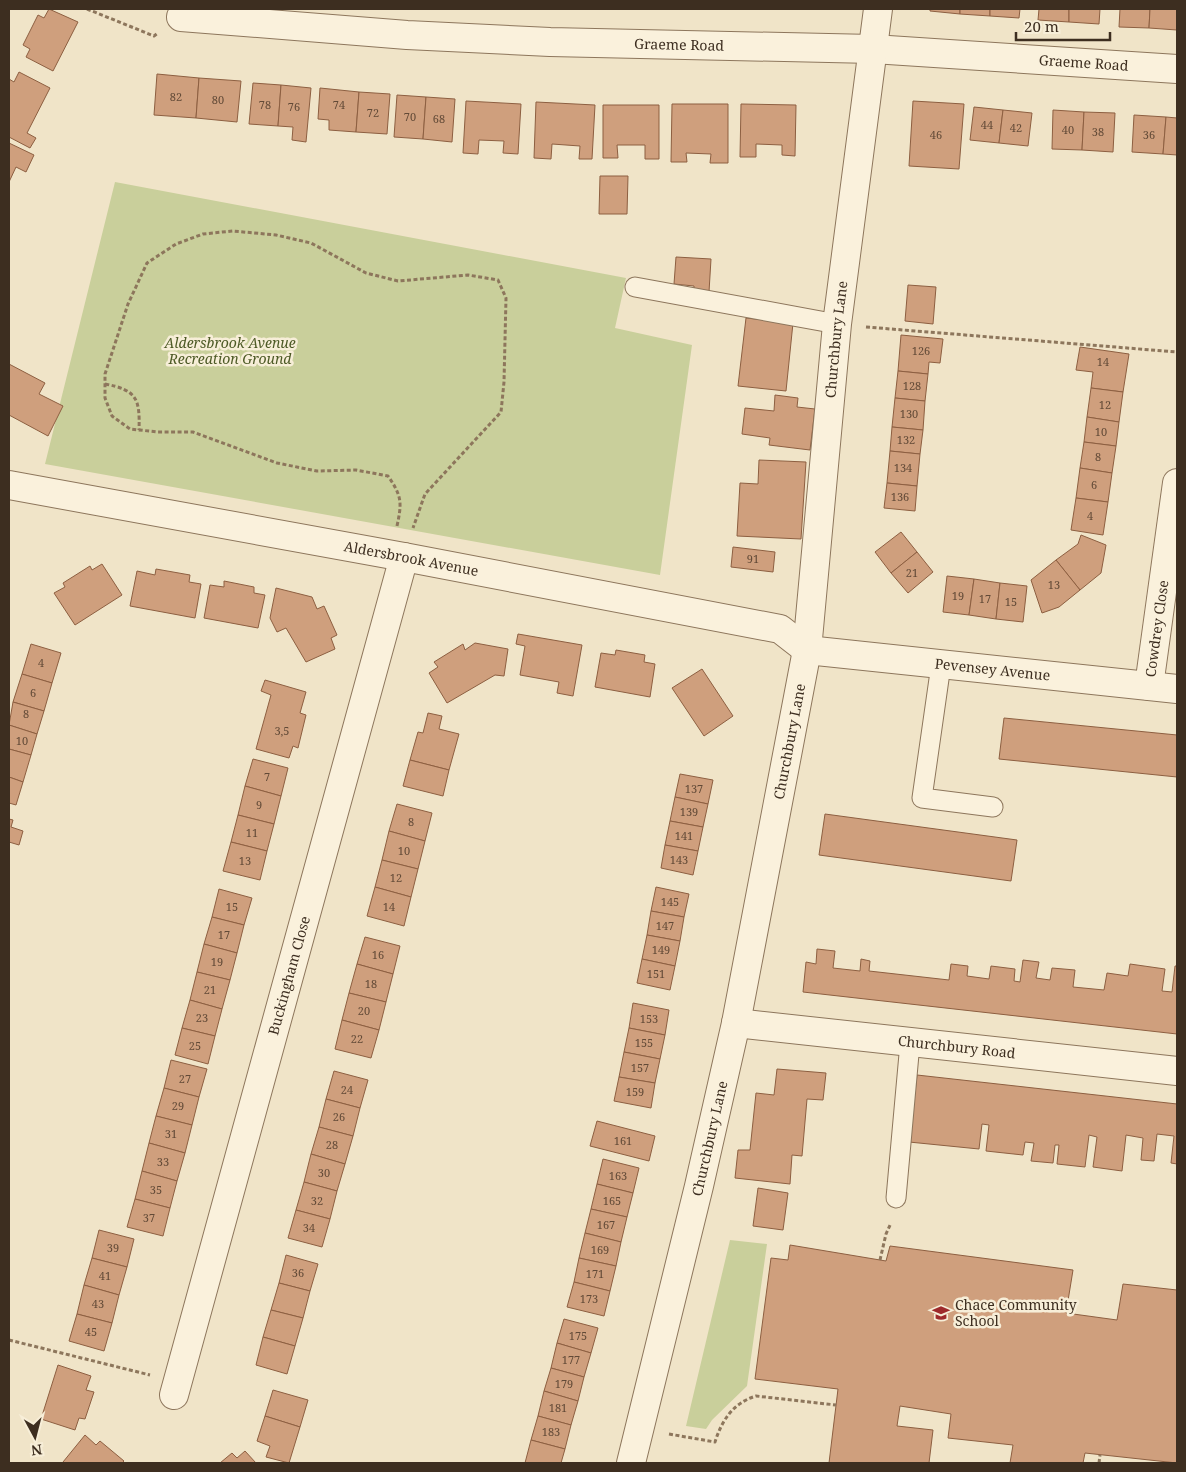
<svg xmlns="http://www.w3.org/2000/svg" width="1186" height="1472" font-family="'Noto Serif',serif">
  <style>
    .green { fill: #c9cf9b }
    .building { fill: #cf9f7d; stroke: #8d5f41 }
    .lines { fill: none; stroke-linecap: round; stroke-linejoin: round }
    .service-casing { stroke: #8d765c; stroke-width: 21 }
    .minor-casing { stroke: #8d765c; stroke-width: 30 }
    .path { stroke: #8d765c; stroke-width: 3; stroke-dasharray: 4 2.5; stroke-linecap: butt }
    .service { stroke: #faf1dc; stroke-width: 19 }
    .minor { stroke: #faf1dc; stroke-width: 28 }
    .labels { text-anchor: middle; stroke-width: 5; stroke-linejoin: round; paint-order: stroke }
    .number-label { font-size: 11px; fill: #624a37 }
    .street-label { font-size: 14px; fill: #3d2e20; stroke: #f7eed8 }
    .park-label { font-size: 14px; font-style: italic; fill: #4d5a26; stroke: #f7eed8 }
    .poi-label { font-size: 14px; fill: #3d2e20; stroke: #f7eed8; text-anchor: start }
  </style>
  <rect width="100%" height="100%" fill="#f0e4c8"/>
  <g class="green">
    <path d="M115 182 626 278 615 328 692 345 660 575 45 464Z"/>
    <path d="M730 1240 767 1244 747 1386 712 1420 706 1429 686 1426Z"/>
  </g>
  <g class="building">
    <path d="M49 9 78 22 53 71 26 57 30 49 23 45 38 15 44 18Z"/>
    <path d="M930 9H960V14L930 11Z"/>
    <path d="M960 9H990V16L960 14Z"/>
    <path d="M990 9H1020L1019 18 990 16Z"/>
    <path d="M1039 9H1069V22L1038 20Z"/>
    <path d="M1069 9H1100L1099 24 1069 22Z"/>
    <path d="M1120 9H1150L1149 28 1119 27Z"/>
    <path d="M1150 9H1177V30L1149 28Z"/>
    <path d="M19 72 50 88 27 133 36 138 30 148 9 137V79L14 82Z"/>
    <path d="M157 74 199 78 196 118 154 115Z"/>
    <path d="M199 78 241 81 237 122 196 118Z"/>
    <path d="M253 83 281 85 278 126 249 124Z"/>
    <path d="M281 85 311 88 306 142 292 140 293 127 278 126Z"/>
    <path d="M320 88 359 92 356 132 329 130V120L318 119Z"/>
    <path d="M359 92 390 94 387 134 356 132Z"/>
    <path d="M397 95 426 97 423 139 394 137Z"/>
    <path d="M426 97 455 99 452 142 423 139Z"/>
    <path d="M466 101 521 104 518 154 503 153 504 141 479 140 478 154 463 153Z"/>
    <path d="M913 101 964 104 959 169 909 166Z"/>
    <path d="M536 102 595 105 592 159H579L580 146 552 144 551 159 534 158Z"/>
    <path d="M672 104H728V163H710L711 154 686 153 687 162H671Z"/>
    <path d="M741 104 796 105 795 156 782 155V145L756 144V157H740Z"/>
    <path d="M603 105H659V159H645V145H617L618 158H603Z"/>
    <path d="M974 107 1003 110 999 143 970 140Z"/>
    <path d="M1003 110 1032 113 1028 146 999 143Z"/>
    <path d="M1053 110 1084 112 1082 150 1052 149Z"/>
    <path d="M1084 112 1115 113 1113 152 1082 150Z"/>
    <path d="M1134 115 1166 117 1163 154 1132 152Z"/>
    <path d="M1166 117 1177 118V155L1163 154Z"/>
    <path d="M9 143 34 155 26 172 16 167 9 182Z"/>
    <path d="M600 176H628L627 214H599Z"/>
    <path d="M676 257 711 259 709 292 694 291V286L674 284Z"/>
    <path d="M908 285 936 287 933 324 905 321Z"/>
    <path d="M746 318 793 323 786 391 738 386Z"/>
    <path d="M901 335 943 339 940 363 929 362 928 374 898 371Z"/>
    <path d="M1080 347 1129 354 1123 392 1091 388 1093 372 1076 370Z"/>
    <path d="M9 364 45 383 39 394 63 406 48 436 9 415Z"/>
    <path d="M898 371 928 374 925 401 895 398Z"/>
    <path d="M1091 388 1123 392 1119 422 1087 417Z"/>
    <path d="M775 395 798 398 797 407 815 409 810 450 769 445 770 438 742 434 745 408 774 411Z"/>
    <path d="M895 398 925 401 923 430 892 427Z"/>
    <path d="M1087 417 1119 422 1116 446 1084 442Z"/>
    <path d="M892 427 923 430 920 454 890 451Z"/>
    <path d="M1084 442 1116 446 1112 473 1080 468Z"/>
    <path d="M890 451 920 454 917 486 887 483Z"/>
    <path d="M759 460 806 462 801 539 737 536 740 483 758 484Z"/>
    <path d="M1080 468 1112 473 1108 502 1076 498Z"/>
    <path d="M887 483 917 486 915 511 884 508Z"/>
    <path d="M1076 498 1108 502 1103 535 1071 530Z"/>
    <path d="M901 532 917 552 891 573 875 552Z"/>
    <path d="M1081 535 1106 545 1101 573 1080 590 1056 560 1078 544Z"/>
    <path d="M733 547 775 552 773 572 731 567Z"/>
    <path d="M917 552 933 572 908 593 891 573Z"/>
    <path d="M1056 560 1080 590 1059 607 1042 613 1031 580Z"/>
    <path d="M102 564 122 595 75 625 54 593 65 587 63 583 90 566 92 570Z"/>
    <path d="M156 569 190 575 189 582 201 584 195 618 130 606 137 571 155 575Z"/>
    <path d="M947 576 974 579 969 615 943 612Z"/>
    <path d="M974 579 1000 583 996 619 969 615Z"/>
    <path d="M224 581 254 587V593L265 595 258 628 204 618 210 585 224 587Z"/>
    <path d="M1000 583 1027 586 1023 622 996 619Z"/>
    <path d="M276 588 312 597 317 609 324 606 337 635 331 638 335 649 306 662 286 628 277 632 270 618Z"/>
    <path d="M518 634 582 645 573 696 557 693 559 682 520 675 525 646 516 644Z"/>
    <path d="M475 643 508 649 504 676 495 675 447 703 429 673 438 667 434 662 463 644 465 650Z"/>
    <path d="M31 644 61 653 52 683 22 674Z"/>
    <path d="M616 650 645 655 644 662 655 664 650 697 595 687 601 653 615 655Z"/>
    <path d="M702 669 733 716 704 736 672 688Z"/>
    <path d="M22 674 52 683 44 711 13 702Z"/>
    <path d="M265 680 306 692 300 713 306 715 298 748 293 746 289 758 256 749 271 695 261 691Z"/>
    <path d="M13 702 44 711 37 734 9 725Z"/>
    <path d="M428 713 442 716 439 729 459 734 449 770 410 760 418 732 423 733Z"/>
    <path d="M1004 718 1177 735V777L999 759Z"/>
    <path d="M9 725 37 734 31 755 9 749Z"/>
    <path d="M9 749 31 755 23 782 9 777Z"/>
    <path d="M253 759 288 768 281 796 245 786Z"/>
    <path d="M410 760 449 770 443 796 403 786Z"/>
    <path d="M680 774 713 780 708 804 675 797Z"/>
    <path d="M9 777 23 782 16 805 9 803Z"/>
    <path d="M245 786 281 796 274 824 238 815Z"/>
    <path d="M675 797 708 804 703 827 670 821Z"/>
    <path d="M397 804 432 813 425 841 389 831Z"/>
    <path d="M825 814 1017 840 1011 881 819 855Z"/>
    <path d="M238 815 274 824 267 851 231 842Z"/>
    <path d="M9 819 13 820 11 827 23 831 19 845 9 842Z"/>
    <path d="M670 821 703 827 698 851 665 845Z"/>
    <path d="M389 831 425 841 418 869 382 860Z"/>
    <path d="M231 842 267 851 260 880 223 871Z"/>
    <path d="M665 845 698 851 693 875 661 868Z"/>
    <path d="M382 860 418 869 411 897 375 887Z"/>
    <path d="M375 887 411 897 404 926 367 916Z"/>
    <path d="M656 887 689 894 684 917 651 911Z"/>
    <path d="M219 889 252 898 244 925 212 917Z"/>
    <path d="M651 911 684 917 680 941 647 935Z"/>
    <path d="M212 917 244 925 237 953 204 944Z"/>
    <path d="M647 935 680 941 675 966 642 959Z"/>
    <path d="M365 937 400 946 393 974 357 964Z"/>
    <path d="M204 944 237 953 230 980 197 972Z"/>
    <path d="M817 949 835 951 833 968 860 971 861 959 870 961 869 971 949 980 951 964 968 966 967 976 989 979 991 966 1015 969 1014 981 1020 982 1023 960 1039 962 1036 978 1050 980 1052 968 1075 970 1073 987 1104 990 1107 973 1128 976 1130 964 1165 969 1162 991 1172 992 1175 966H1177V1034L803 992 806 962 816 964Z"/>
    <path d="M642 959 675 966 670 990 637 983Z"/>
    <path d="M357 964 393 974 386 1002 349 993Z"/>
    <path d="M197 972 230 980 222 1009 190 1000Z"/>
    <path d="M349 993 386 1002 379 1030 342 1020Z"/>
    <path d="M190 1000 222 1009 215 1036 182 1028Z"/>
    <path d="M633 1003 669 1010 665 1035 629 1028Z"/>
    <path d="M342 1020 379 1030 371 1058 335 1049Z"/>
    <path d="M182 1028 215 1036 208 1064 175 1055Z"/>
    <path d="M629 1028 665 1035 660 1059 624 1052Z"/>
    <path d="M624 1052 660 1059 655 1083 619 1077Z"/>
    <path d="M171 1060 207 1069 199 1097 164 1088Z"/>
    <path d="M777 1069 826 1073 823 1100 807 1099 802 1156 792 1155 790 1184 735 1178 738 1150H750L756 1093 774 1095Z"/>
    <path d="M334 1071 368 1080 360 1108 326 1099Z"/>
    <path d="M917 1075 1177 1104V1164L1171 1163 1174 1136 1157 1134 1154 1161 1141 1160 1143 1138 1126 1135 1122 1171 1093 1167 1097 1137 1089 1135 1085 1167 1057 1164 1059 1145H1055L1053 1163 1031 1161 1034 1143 1025 1142 1023 1155 986 1151 989 1125 982 1124 979 1149 909 1142Z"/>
    <path d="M619 1077 655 1083 651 1108 614 1101Z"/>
    <path d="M164 1088 199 1097 192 1125 156 1116Z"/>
    <path d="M326 1099 360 1108 353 1136 319 1127Z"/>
    <path d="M156 1116 192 1125 185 1153 149 1143Z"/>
    <path d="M597 1121 655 1136 649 1161 590 1146Z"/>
    <path d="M319 1127 353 1136 345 1164 311 1154Z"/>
    <path d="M149 1143 185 1153 177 1181 142 1171Z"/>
    <path d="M311 1154 345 1164 337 1191 304 1182Z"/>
    <path d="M603 1159 639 1168 633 1193 597 1184Z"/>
    <path d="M142 1171 177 1181 170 1208 135 1199Z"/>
    <path d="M304 1182 337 1191 330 1219 296 1210Z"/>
    <path d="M597 1184 633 1193 627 1217 591 1209Z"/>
    <path d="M758 1188 788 1193 783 1230 753 1226Z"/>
    <path d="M135 1199 170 1208 163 1236 127 1227Z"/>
    <path d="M591 1209 627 1217 621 1242 585 1233Z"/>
    <path d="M296 1210 330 1219 322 1247 288 1238Z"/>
    <path d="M99 1230 134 1239 127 1267 92 1258Z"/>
    <path d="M585 1233 621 1242 616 1266 579 1258Z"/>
    <path d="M790 1245 886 1261 890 1246 1073 1270 1066 1313 1117 1320 1123 1284 1177 1290V1463L1085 1453 1083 1463H1010L1013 1445 948 1438 951 1414 900 1406 897 1426 933 1430 929 1463H829L838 1389 755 1379 771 1258 788 1260Z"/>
    <path d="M286 1255 318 1264 310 1291 279 1283Z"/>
    <path d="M92 1258 127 1267 119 1295 84 1285Z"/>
    <path d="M579 1258 616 1266 610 1291 574 1282Z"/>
    <path d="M574 1282 610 1291 604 1316 567 1307Z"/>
    <path d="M279 1283 310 1291 303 1318 271 1310Z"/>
    <path d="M84 1285 119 1295 112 1323 77 1314Z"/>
    <path d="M271 1310 303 1318 295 1346 263 1337Z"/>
    <path d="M77 1314 112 1323 104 1351 69 1341Z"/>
    <path d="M564 1319 598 1328 591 1353 557 1343Z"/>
    <path d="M263 1337 295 1346 287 1374 256 1365Z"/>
    <path d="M557 1343 591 1353 584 1377 551 1368Z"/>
    <path d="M58 1365 91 1376 86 1390 94 1392 85 1419 79 1418 75 1430 41 1419Z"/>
    <path d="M551 1368 584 1377 578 1401 544 1391Z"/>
    <path d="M273 1390 308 1400 300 1427 265 1416Z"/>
    <path d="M544 1391 578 1401 571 1425 538 1416Z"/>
    <path d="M265 1416 300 1427 289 1463 266 1457 270 1446 257 1441Z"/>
    <path d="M538 1416 571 1425 565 1449 531 1440Z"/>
    <path d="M85 1435 96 1445 100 1441 124 1461 122 1463H64L63 1462Z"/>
    <path d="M531 1440 565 1449 561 1463H525Z"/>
    <path d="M245 1451 256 1463H220L232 1453 237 1458Z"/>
  </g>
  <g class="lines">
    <g class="service-casing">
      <g id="service">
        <path d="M635 287 837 324"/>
        <path d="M941 665 922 798 993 807"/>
        <path d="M896 1198 910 1043"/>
      </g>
    </g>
    <g class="minor-casing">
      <g id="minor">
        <path id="s1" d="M181 17 407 35 550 42 873 49 1177 69"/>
        <path id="s2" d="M9 485 404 557 780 629 807 650 1177 689"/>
        <path id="s3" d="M1149 686 1177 483"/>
        <path id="s4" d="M736 1023 1177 1071"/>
        <path id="s5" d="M174 1395 404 557"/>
        <path id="s6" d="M631 1463 699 1186 736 1023 807 650 837 324 878 9"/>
      </g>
    </g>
    <g class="path">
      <path d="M87 9 154 36 158 33"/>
      <path d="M866 327 1177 352"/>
      <path d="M105 384C137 390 140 399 139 430"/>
      <path d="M397 526C402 503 402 496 388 476L356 470 317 471 277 463 193 432H158L130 429 112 416 105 398V374L128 304 147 263 176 244 203 234 233 231 276 235 311 243 366 273 398 281 468 275 498 280 506 298 504 382 501 412 425 494 413 528"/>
      <path d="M880 1260 886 1234 891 1223"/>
      <path d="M9 1340 150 1375"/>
      <path d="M669 1434 715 1442C722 1420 733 1403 756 1396L836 1405"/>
      <path d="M1099 1463 1100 1455"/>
    </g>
    <use href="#service" class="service"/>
    <use href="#minor" class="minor"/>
  </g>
  <defs>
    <g id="school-bare" transform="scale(1.35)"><path d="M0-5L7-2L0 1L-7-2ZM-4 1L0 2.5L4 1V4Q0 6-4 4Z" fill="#9e2a2b" stroke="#f7eed8" stroke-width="2.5" paint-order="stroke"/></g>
  </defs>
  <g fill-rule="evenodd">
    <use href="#school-bare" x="941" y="1313"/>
  </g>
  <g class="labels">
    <g class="number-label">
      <text x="176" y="101">82</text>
      <text x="218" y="104">80</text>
      <text x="265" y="109">78</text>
      <text x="339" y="109">74</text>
      <text x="294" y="111">76</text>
      <text x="373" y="117">72</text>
      <text x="410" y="121">70</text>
      <text x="439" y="123">68</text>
      <text x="987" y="129">44</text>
      <text x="1016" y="132">42</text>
      <text x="1068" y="134">40</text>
      <text x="1098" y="136">38</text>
      <text x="936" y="139">46</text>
      <text x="1149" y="139">36</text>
      <text x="921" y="355">126</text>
      <text x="1103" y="366">14</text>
      <text x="912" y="390">128</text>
      <text x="1105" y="409">12</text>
      <text x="909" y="418">130</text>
      <text x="1101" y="436">10</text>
      <text x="906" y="444">132</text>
      <text x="1098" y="461">8</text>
      <text x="903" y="472">134</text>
      <text x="1094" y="489">6</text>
      <text x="900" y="501">136</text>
      <text x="1090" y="520">4</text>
      <text x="753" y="563">91</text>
      <text x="912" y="577">21</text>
      <text x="1054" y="589">13</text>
      <text x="958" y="600">19</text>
      <text x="985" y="603">17</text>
      <text x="1011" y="606">15</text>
      <text x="41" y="667">4</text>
      <text x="33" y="697">6</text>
      <text x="26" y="718">8</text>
      <text x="282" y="735">3,5</text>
      <text x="22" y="745">10</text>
      <text x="267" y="781">7</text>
      <text x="694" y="793">137</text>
      <text x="259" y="809">9</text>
      <text x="689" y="816">139</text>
      <text x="411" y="826">8</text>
      <text x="252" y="837">11</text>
      <text x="684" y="840">141</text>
      <text x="404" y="855">10</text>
      <text x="679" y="864">143</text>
      <text x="245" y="865">13</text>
      <text x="396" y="882">12</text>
      <text x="670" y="906">145</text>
      <text x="232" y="911">15</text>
      <text x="389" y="911">14</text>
      <text x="665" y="930">147</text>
      <text x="224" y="939">17</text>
      <text x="661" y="954">149</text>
      <text x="378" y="959">16</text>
      <text x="217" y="966">19</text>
      <text x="656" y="978">151</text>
      <text x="371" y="988">18</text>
      <text x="210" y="994">21</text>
      <text x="364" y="1015">20</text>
      <text x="202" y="1022">23</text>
      <text x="649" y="1023">153</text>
      <text x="357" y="1043">22</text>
      <text x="644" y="1047">155</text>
      <text x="195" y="1050">25</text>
      <text x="640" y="1072">157</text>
      <text x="185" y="1083">27</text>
      <text x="347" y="1094">24</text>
      <text x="635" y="1096">159</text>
      <text x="178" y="1110">29</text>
      <text x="339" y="1121">26</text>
      <text x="171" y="1138">31</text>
      <text x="623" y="1145">161</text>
      <text x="332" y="1149">28</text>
      <text x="163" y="1166">33</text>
      <text x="324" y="1177">30</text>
      <text x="618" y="1180">163</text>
      <text x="156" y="1194">35</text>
      <text x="317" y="1205">32</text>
      <text x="612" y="1205">165</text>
      <text x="149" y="1222">37</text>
      <text x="606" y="1229">167</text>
      <text x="309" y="1232">34</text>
      <text x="113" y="1252">39</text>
      <text x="600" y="1254">169</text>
      <text x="298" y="1277">36</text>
      <text x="595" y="1278">171</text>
      <text x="105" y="1280">41</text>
      <text x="589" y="1303">173</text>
      <text x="98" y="1308">43</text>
      <text x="91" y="1336">45</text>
      <text x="578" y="1340">175</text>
      <text x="571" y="1364">177</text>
      <text x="564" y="1388">179</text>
      <text x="558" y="1412">181</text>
      <text x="551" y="1436">183</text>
    </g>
    <g class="street-label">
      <text dy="5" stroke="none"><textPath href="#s1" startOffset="499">Graeme Road</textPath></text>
      <text dy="5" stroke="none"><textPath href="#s1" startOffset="904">Graeme Road</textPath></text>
      <text dy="5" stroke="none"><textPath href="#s6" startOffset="1144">Churchbury Lane</textPath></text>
      <text dy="5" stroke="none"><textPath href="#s2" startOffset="409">Aldersbrook Avenue</textPath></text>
      <text dy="5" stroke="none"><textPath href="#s3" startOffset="58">Cowdrey Close</textPath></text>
      <text dy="5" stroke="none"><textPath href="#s2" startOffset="1005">Pevensey Avenue</textPath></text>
      <text dy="5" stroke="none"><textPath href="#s6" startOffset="739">Churchbury Lane</textPath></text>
      <text dy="5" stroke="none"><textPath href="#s5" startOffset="435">Buckingham Close</textPath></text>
      <text dy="5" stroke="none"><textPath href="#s4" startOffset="222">Churchbury Road</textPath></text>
      <text dy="5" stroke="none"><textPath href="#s6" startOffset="334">Churchbury Lane</textPath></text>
    </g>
    <g class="park-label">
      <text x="230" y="348">Aldersbrook Avenue<tspan x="230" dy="16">Recreation Ground</tspan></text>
    </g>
    <g class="poi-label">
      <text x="955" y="1310">Chace Community<tspan x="955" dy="16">School</tspan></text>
    </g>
  </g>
  <rect width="1186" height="1472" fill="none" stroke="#3d2e20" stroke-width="20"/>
  <g transform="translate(35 1437) rotate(173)" stroke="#f7eed8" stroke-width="4" paint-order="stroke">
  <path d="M0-4L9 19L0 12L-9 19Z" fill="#3d2e20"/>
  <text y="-8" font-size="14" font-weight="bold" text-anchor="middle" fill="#3d2e20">N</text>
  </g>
  <path d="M1016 32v8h94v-8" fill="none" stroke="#3d2e20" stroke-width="2.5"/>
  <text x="1024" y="32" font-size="15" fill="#3d2e20" stroke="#f7eed8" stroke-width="4" paint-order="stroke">20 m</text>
</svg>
